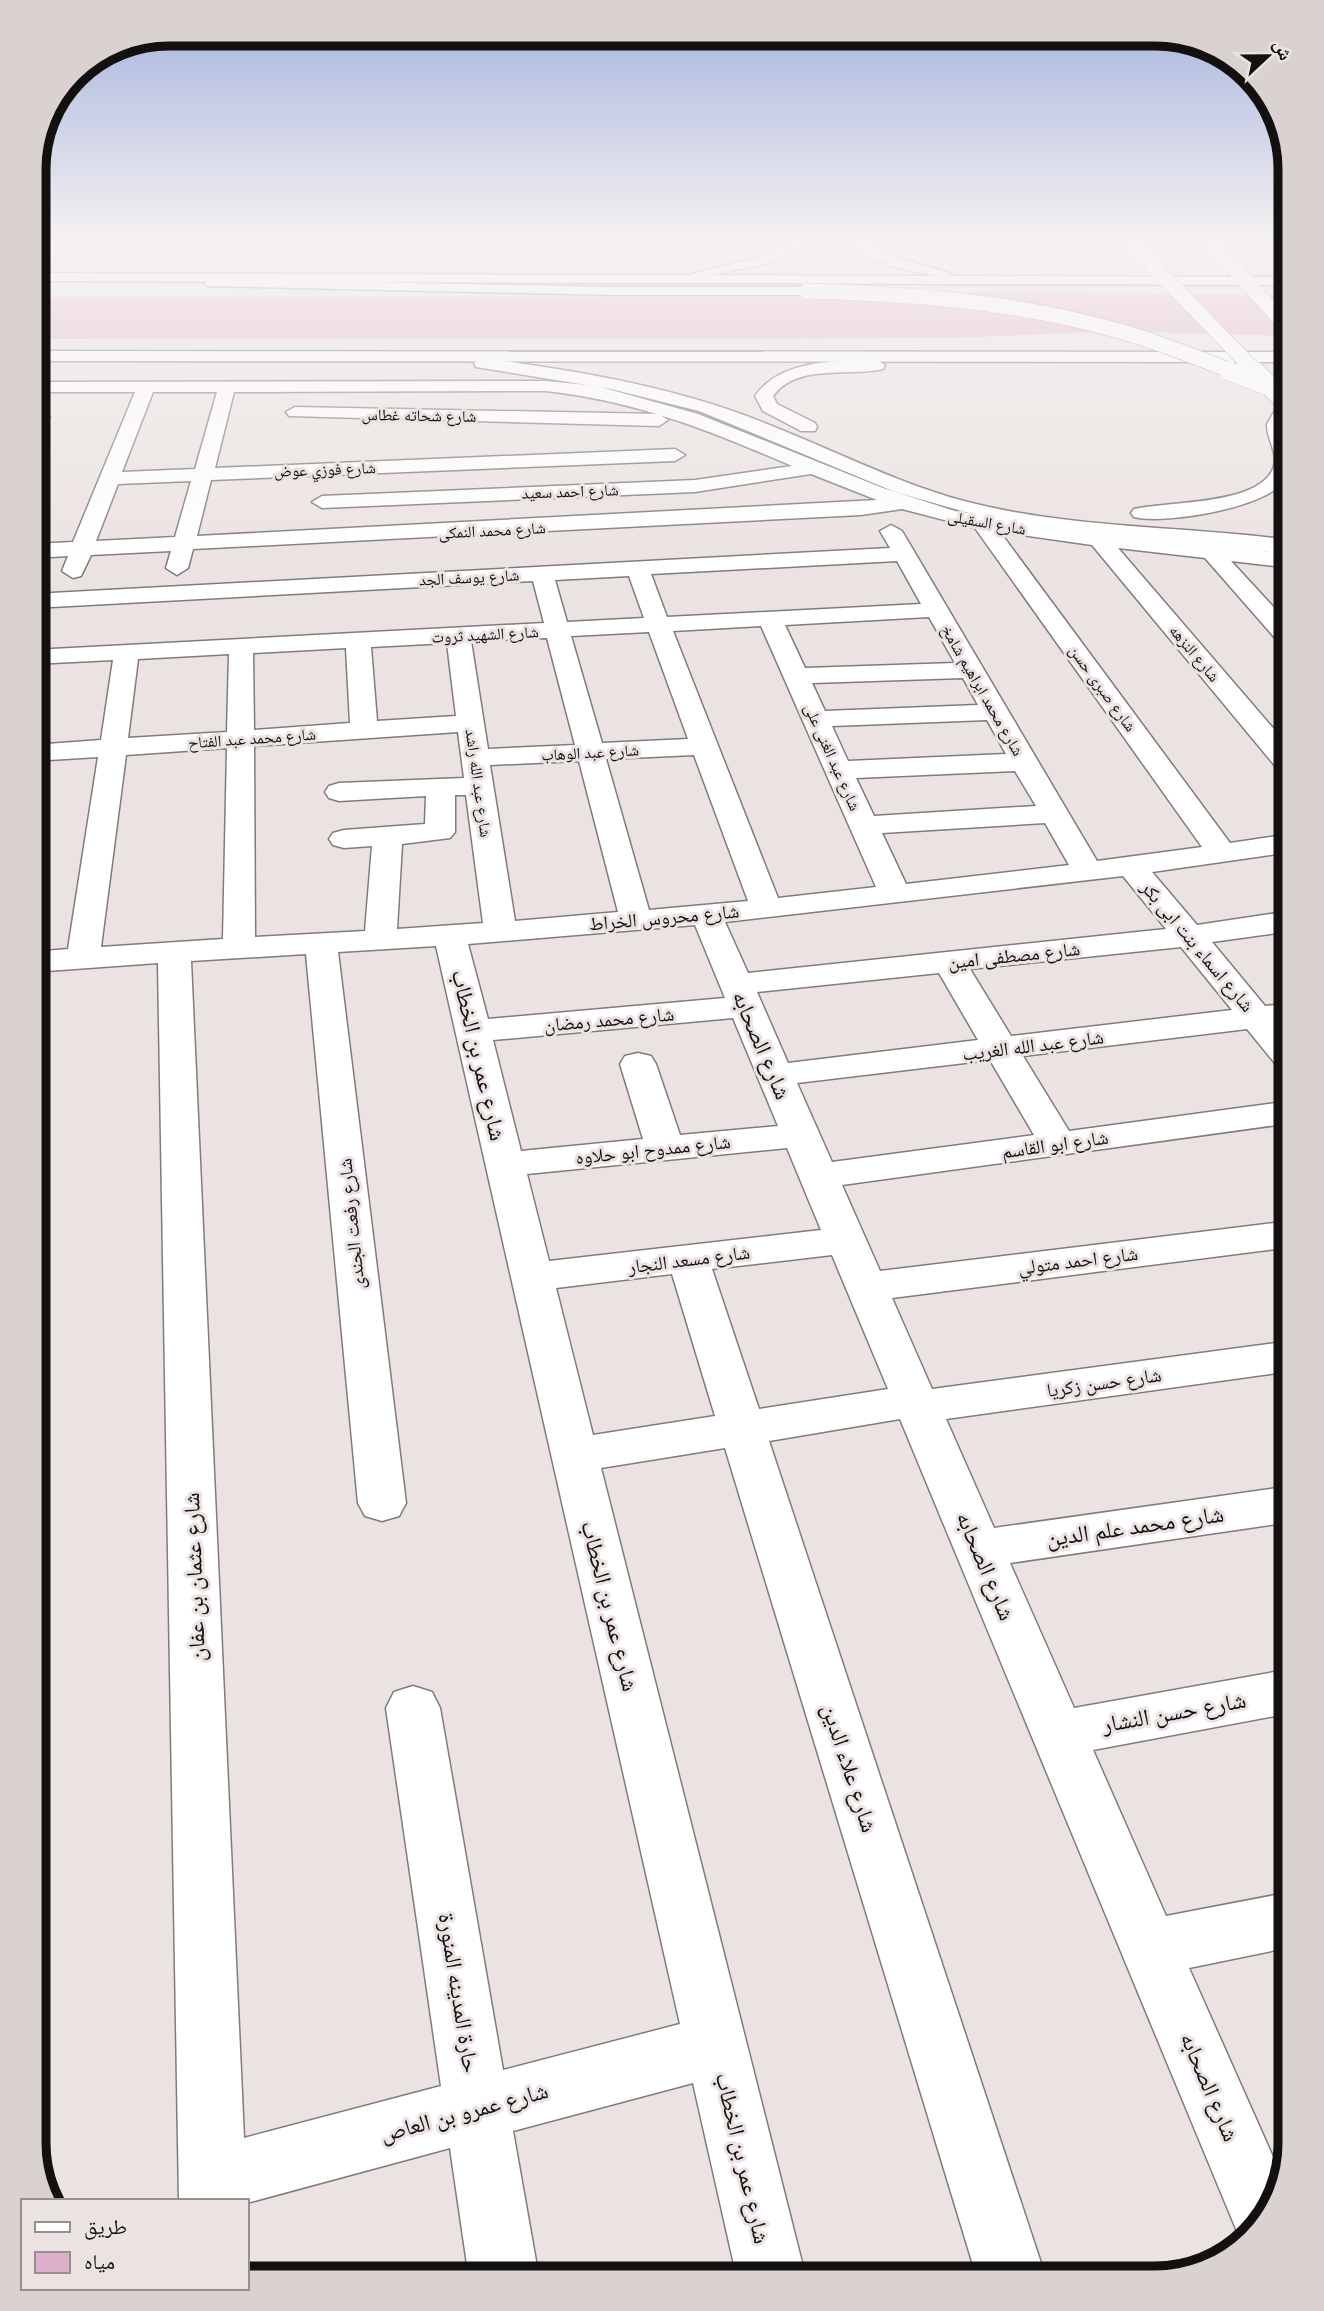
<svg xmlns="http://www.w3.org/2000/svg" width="1324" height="2311" font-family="'Playfair Display','Noto Naskh Arabic',serif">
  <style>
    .water { fill: #deafca }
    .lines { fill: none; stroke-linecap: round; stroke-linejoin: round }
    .minor-casing { stroke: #827b7b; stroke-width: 3 }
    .major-casing { stroke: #827b7b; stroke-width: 3 }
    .highway-casing { stroke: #827b7b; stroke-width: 3 }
    .minor { fill: #fff; fill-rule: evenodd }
    .major { fill: #fff; fill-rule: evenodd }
    .highway { fill: #fff; fill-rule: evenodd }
    .highway-bridge-far1-casing { stroke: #827b7b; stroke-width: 16; stroke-linecap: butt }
    .highway-bridge-casing { stroke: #827b7b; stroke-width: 20; stroke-linecap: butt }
    .highway-bridge-far1 { stroke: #fff; stroke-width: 15 }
    .highway-bridge { stroke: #fff; stroke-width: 19 }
    .labels { text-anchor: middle; stroke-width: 6; stroke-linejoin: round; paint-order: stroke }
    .far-street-label { font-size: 16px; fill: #131010; stroke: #ebe3e2 }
    .street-label { font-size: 19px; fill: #131010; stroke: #ebe3e2 }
    .near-street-label { font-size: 23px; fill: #131010; stroke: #ebe3e2 }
    .rim { fill: none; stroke: #131010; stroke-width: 9 }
  </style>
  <rect width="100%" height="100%" fill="#ebe3e2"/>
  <path class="water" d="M986 291 1291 295V336L1115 331 952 338 34 339V297H899Z"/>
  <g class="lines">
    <g class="minor-casing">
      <g id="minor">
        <path d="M546 381 597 386 698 414 883 488 955 511 1112 535 1291 554V568L1231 561 1291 626V648L1282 646 1205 558 1118 548 1291 749V775L1281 773 1092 545 1000 532 1230 843 1291 834V852L1152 872 1197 925 1291 911V931L1212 942 1265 1006 1291 1003V1023L1281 1025 1291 1036V1070L1278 1067 1247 1029 1023 1056 1069 1131 1291 1101V1123L842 1185 880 1271 1291 1221V1247L892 1298 932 1389 1291 1341V1371L946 1419 994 1528 1291 1486V1522L1010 1563 1074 1708 1291 1669V1713L1093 1750 1166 1916 1291 1892V1947L1189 1968 1281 2175 1268 2217 1241 2241 900 1419 769 1441 1046 2278H977L725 1448 601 1468 806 2278H737L693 2083 513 2131 539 2278H469L450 2148 247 2203 179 2201 158 963 33 972V952L68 949 98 757 33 761V745L101 740 113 660 33 664V650L544 623 533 581 33 608V594L890 548 880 531 891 525 902 531 1097 861 1202 847 975 528 902 509 861 515 193 549 188 568 177 575 166 568 171 551 91 555 81 576 73 578 62 571 68 556 33 558V544L73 542 135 392H33V382ZM546 391C636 401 709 430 792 466L695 480 322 496 312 502 322 508 695 492 811 474 877 500 197 536 211 480 675 461 685 455 675 449 215 468 234 392ZM153 392H217L195 469 122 472ZM191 481 175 537 96 541 118 484ZM897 561 921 604 667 617 651 574ZM629 576 644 618 567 622 555 580ZM929 617 955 663 805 668 785 625ZM761 626 876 887 778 898 673 631ZM649 632 688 739 602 743 571 636ZM547 638 575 745 488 749 471 641ZM447 643 456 716 377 721 371 647ZM346 648 350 723 254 730 253 653ZM229 654 227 732 128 738 138 659ZM963 678 978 705 825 711 812 683ZM987 720 1006 754 848 761 832 726ZM458 732 464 778 339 783 329 786 325 792 329 798 339 801 426 796 425 824 344 830 333 833 329 839 333 845 344 848 372 846 365 931 255 937 254 746ZM227 748 223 939 101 947 126 755ZM694 755 748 901 649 910 606 759ZM579 761 618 912 515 921 490 765ZM1015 771 1036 806 874 816 856 778ZM466 795 483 923 397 929 402 844 450 838 455 832V795ZM1045 823 1069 865 906 884 882 833ZM1123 876 1166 929 748 973 725 922ZM695 925 725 998 488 1019 468 944ZM436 946 680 2024 503 2070 440 1708 432 1692 413 1686 394 1692 386 1708 441 2086 244 2138 191 961 306 954 358 1503 365 1516 382 1521 399 1516 406 1503 338 952ZM1181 947 1232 1010 1011 1036 970 969ZM939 973 978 1040 788 1063 757 992ZM733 1018 778 1126 680 1135 656 1064 651 1056 638 1053 625 1056 620 1064 643 1139 521 1151 493 1040ZM990 1060 1034 1135 832 1162 797 1083ZM787 1148 821 1230 549 1261 527 1174ZM832 1255 888 1389 759 1409 712 1269ZM672 1274 715 1416 593 1435 556 1288Z"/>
        <path d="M295 407 659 414 668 420 659 426 289 416 286 412Z"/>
        <path d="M41 412 50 417 40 431 33 432V414Z"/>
      </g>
    </g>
    <g class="major-casing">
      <g id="major">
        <path d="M34 273 1291 277V285L34 281Z"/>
        <path d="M33 351 1291 352V362L33 361Z"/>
      </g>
    </g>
    <g class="highway-casing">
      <g id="highway">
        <path d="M801 240H821L769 263 699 278 692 274 760 257Z"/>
        <path d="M847 240H863L890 255 952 274 945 278C913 270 871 267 847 240Z"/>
        <path d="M212 279 615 287H807L814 291 807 295H615L207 286 205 283Z"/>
        <path d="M482 358C570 370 658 384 741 414 816 441 887 480 964 501 1070 529 1183 526 1291 540V554L1082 534 1000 522 895 492 699 411 611 389 476 367 474 363Z"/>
        <path d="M877 360 885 365 883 369C849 377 797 363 773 396L777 404 815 423 817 427 815 431H801L763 411 755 396C781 359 836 361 877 360Z"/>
        <path d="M1287 399 1291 400C1291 411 1285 419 1285 431 1286 445 1295 458 1290 473 1279 507 1164 525 1134 517L1131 513 1134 509C1166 501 1262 506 1274 466 1278 452 1266 438 1267 424L1281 400Z"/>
      </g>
    </g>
    <use href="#minor" class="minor"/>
    <use href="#major" class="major"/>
    <use href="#highway" class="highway"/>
    <g class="highway-bridge-far1-casing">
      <g id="highway-bridge-far1">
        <path d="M1133 245 1256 372"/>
        <path d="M1214 246 1291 331"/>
        <path d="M807 291C908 294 1010 301 1108 328 1151 339 1192 356 1234 372"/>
      </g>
    </g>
    <g class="highway-bridge-casing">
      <g id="highway-bridge">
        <path d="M1229 371 1266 385"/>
        <path d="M1255 371 1287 404"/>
      </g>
    </g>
    <use href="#highway-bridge-far1" class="highway-bridge-far1"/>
    <use href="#highway-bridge" class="highway-bridge"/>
  </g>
  <linearGradient id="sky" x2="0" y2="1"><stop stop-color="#a4b2dc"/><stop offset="0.43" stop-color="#f6f2f2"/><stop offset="1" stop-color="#f6f2f2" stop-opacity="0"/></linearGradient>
  <rect width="1324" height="564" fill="url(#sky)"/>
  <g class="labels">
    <g class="far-street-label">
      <text transform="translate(419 415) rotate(1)" y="6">شارع شحاته غطاس</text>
      <text transform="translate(325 469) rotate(-2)" y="6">شارع فوزي عوض</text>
      <text transform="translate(570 491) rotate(-2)" y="6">شارع احمد سعيد</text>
      <text transform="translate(987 522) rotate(10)" y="6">شارع السقيلى</text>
      <text transform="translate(492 530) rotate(-3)" y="6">شارع محمد النمكى</text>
      <text transform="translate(469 577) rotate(-3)" y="6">شارع يوسف الجد</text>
      <text transform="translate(485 634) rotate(-3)" y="6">شارع الشهيد ثروت</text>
      <text transform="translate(1195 653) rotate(50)" y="6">شارع النزهه</text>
      <text transform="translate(1103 688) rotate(54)" y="6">شارع صبرى حسن</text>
      <text transform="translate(983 690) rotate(60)" y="6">شارع محمد ابراهيم شامخ</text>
      <text transform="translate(252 738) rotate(-4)" y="6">شارع محمد عبد الفتاح</text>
      <text transform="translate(590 752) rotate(-3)" y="6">شارع عبد الوهاب</text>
      <text transform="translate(833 757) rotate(66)" y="6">شارع عبد الغنى على</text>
      <text transform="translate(479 783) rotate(82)" y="6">شارع عبد الله راشد</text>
    </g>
    <g class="street-label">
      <text transform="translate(664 917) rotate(-5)" y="7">شارع محروس الخراط</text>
      <text transform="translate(1198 946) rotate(50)" y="7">شارع اسماء بنت ابى بكر</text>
      <text transform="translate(1014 955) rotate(-6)" y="7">شارع مصطفى امين</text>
      <text transform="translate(609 1019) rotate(-5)" y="7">شارع محمد رمضان</text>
      <text transform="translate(1033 1045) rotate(-7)" y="7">شارع عبد الله الغريب</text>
      <text transform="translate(1055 1144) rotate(-8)" y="7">شارع ابو القاسم</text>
      <text transform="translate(653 1149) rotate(-6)" y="7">شارع ممدوح ابو حلاوه</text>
      <text transform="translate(351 1224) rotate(-96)" y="7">شارع رفعت الجندى</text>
      <text transform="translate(689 1259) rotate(-7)" y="7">شارع مسعد النجار</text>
      <text transform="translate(1078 1260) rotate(-7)" y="7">شارع احمد متولي</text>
      <text transform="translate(1104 1382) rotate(-8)" y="7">شارع حسن زكريا</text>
    </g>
    <g class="near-street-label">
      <text transform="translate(762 1045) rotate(67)" y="8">شارع الصحابه</text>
      <text transform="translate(479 1055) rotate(77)" y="8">شارع عمر بن الخطاب</text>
      <text transform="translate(1135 1526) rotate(-8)" y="8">شارع محمد علم الدين</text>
      <text transform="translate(986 1566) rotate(67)" y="8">شارع الصحابه</text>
      <text transform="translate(194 1577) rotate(-92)" y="8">شارع عثمان بن عفان</text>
      <text transform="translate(610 1606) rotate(76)" y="8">شارع عمر بن الخطاب</text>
      <text transform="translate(1174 1712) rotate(-10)" y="8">شارع حسن النشار</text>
      <text transform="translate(850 1768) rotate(72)" y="8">شارع علاء الدين</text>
      <text transform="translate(459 1993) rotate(81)" y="8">حارة المدينه المنورة</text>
      <text transform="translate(1210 2087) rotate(67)" y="8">شارع الصحابه</text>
      <text transform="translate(464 2112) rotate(-15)" y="8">شارع عمرو بن العاص</text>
      <text transform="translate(743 2158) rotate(77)" y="8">شارع عمر بن الخطاب</text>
    </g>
  </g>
  <path d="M0 0H1324V2311H0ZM169 46H1155A123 123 0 0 1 1278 169V2143A123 123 0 0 1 1155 2266H169A123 123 0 0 1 46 2143V169A123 123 0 0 1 169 46Z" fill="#dad2d1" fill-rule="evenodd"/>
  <path class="rim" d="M169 46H1155A123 123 0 0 1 1278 169V2143A123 123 0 0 1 1155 2266H169A123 123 0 0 1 46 2143V169A123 123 0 0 1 169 46Z"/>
  <rect x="21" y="2199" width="228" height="91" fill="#ebe3e2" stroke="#958f8e" stroke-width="2"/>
  <rect x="35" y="2222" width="35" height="10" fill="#ffffff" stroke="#958f8e" stroke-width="2"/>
  <text x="84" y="2234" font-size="21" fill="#131010">طريق</text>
  <rect x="35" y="2252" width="35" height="21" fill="#deafca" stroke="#958f8e" stroke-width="2"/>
  <text x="84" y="2269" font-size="21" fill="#131010">مياه</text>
  <g transform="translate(1268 56) rotate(68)" stroke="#ebe3e2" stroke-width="5" paint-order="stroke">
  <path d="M0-5L12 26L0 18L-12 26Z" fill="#131010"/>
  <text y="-10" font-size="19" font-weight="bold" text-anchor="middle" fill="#131010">ش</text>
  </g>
</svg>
